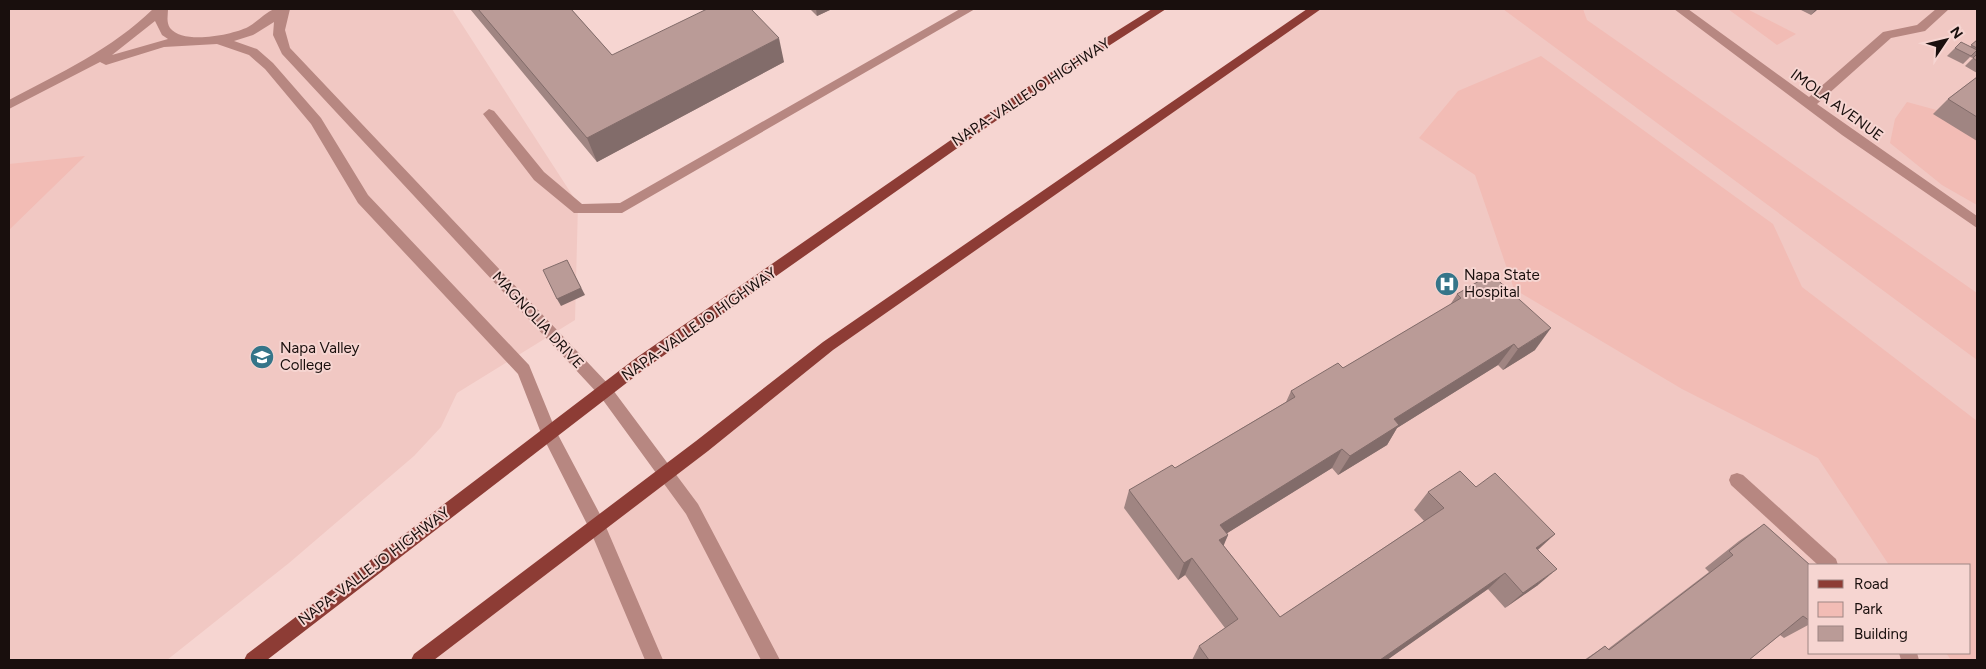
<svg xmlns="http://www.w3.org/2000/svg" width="1986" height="669" font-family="Figtree,sans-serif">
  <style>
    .built { fill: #f1c8c3; fill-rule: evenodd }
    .green { fill: #f2bcb5 }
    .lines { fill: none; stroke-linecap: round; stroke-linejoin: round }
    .minor { fill: #b78781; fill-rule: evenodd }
    .major { fill: #8d3c35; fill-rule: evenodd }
    .wall { fill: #a08582 }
    .shaded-wall { fill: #826c6a }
    .building { fill: #ba9b97; stroke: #826c6a }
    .labels { text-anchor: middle; stroke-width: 4; stroke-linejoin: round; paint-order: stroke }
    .street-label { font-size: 15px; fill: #190f0d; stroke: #f6d5d1 }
    .poi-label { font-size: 15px; fill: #190f0d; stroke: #f6d5d1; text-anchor: start }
  </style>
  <rect width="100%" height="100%" fill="#f6d5d1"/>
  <g class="built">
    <path d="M9 9H452L578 204 575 320 457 393 441 427 414 456 289 563 167 660H9Z"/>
    <path d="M1315 9H1977V217L1975 221 1977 223V660H420L702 446 828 346ZM1810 565H1970V653H1810Z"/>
  </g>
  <g class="green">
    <path d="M1503 9H1583L1587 20 1977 293V360Z"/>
    <path d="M1728 9H1747L1796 34 1777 45Z"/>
    <path d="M1541 56 1773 224 1802 287 1977 421V660H1951L1946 653H1970V565H1889L1818 458 1682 389 1514 289 1475 175 1419 138 1458 91Z"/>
    <path d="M1907 102 1966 118 1977 117V205L1942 185 1890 143 1895 119Z"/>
    <path d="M85 156 9 230V164Z"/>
  </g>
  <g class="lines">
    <g class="minor">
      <path d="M153 9H168C168 15 166 22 170 28 183 45 232 35 248 27 257 22 265 13 274 9 278 7 286 9 290 9L285 30 290 48 610 386 698 504 780 660H761L686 514 600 396 282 54 273 35 274 22 253 35 234 41 257 49 273 63 321 118 368 195 529 365 556 431 603 520 663 660H645L590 530 541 433 518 374 358 203 311 124 265 69 249 55 217 44 164 47 106 65 100 62 9 109V100C60 73 112 49 153 9ZM155 21 162 35 168 39 112 55Z"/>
      <path d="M960 9H975L622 213H574L534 180 483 114 489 109 494 111 544 172 582 204 620 203Z"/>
      <path d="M1674 9H1688L1809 97 1883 32 1917 25 1936 9H1949L1925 31 1891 38 1817 104 1977 216V228L1842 135Z"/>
      <path d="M1737 473 1743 475 1836 559 1838 565H1818L1731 485 1729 480 1731 475Z"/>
      <path d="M1899 653H1917L1919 660H1901Z"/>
    </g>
    <g class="major">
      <path d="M1152 9H1166L1034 94 646 368 267 660H244L247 654 636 358 1026 88Z"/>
      <path d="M1307 9H1321L833 350 708 451 434 660H411L414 654 696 441 823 342Z"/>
    </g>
  </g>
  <g class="wall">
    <path d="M470 9H571L612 55 784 62 597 162Z"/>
    <path d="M810 9H832L817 16Z"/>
    <path d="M1799 9H1818L1811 15Z"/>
    <path d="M1977 40V73L1965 66 1973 58 1970 57 1963 64 1947 56 1955 48 1970 47Z"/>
    <path d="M1977 77V141L1933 114 1948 99Z"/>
    <path d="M1457 294 1535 350 1503 370 1498 365 1397 428 1387 445 1338 475 1332 468 1227 533 1228 535 1223 545 1280 617 1424 521 1414 510 1428 492 1476 487 1555 534 1538 550V585L1505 608 1488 589 1387 660H1192L1199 646 1225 628 1185 575 1178 580 1124 508 1129 490 1175 468 1286 402 1291 391 1343 368 1450 305Z"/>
    <path d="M1764 524 1810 565V624L1784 638 1780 635 1749 660H1584L1605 646 1608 649 1709 572 1705 568 1739 541Z"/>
  </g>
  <g class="shaded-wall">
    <path d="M816 9H832L817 16Z"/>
    <path d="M1816 9H1818L1811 15Z"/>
    <path d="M779 38 784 62 597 162 587 138Z"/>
    <path d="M567 260 585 295 561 306 557 299Z"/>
    <path d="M1551 328 1535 350 1503 370 1518 349Z"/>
    <path d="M1514 344 1498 365 1397 428 1387 445 1338 475 1350 456 1394 419Z"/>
    <path d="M1342 449 1332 468 1213 542 1220 525Z"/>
    <path d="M1555 534 1536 551V548Z"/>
    <path d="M1228 535 1221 552 1219 540Z"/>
    <path d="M1192 558 1185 575 1178 580 1184 563Z"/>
    <path d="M1557 569 1538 585 1505 608 1523 593Z"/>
    <path d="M1505 573 1488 589 1387 660H1380Z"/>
  </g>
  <g class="building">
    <path d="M478 9H571L612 55 707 9H751L779 38 587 138Z"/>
    <path d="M1977 40V48L1971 45Z"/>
    <path d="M1961 42 1977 50 1971 56 1955 48Z"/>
    <path d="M1977 54V61L1973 58Z"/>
    <path d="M1977 77V117L1948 99Z"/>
    <path d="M567 260 581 288 557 299 543 270Z"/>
    <path d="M1491 274 1551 328 1518 349 1514 344 1394 419 1399 425 1350 456 1342 449 1220 525 1228 535 1219 540 1280 617 1444 508 1428 492 1460 471 1476 487 1495 473 1555 534 1536 548 1557 569 1523 593 1505 573 1380 660H1209L1199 646 1238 619 1192 558 1184 563 1129 490 1172 465 1175 468 1295 397 1291 391 1338 363 1343 368 1461 298 1457 294Z"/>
    <path d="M1764 524 1810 565V621L1803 616 1749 660H1586L1605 646 1609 650 1733 555 1729 551Z"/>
  </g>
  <defs>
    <g id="hospital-disc" transform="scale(1.25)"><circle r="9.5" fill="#357589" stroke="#f6d5d1"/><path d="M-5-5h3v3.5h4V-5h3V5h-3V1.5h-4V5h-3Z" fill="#fff"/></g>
    <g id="university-disc" transform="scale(1.25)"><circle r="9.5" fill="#357589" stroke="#f6d5d1"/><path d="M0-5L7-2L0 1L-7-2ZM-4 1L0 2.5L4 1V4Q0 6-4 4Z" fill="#fff"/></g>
  </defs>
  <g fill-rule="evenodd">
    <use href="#hospital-disc" x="1447" y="284"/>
    <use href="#university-disc" x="262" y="357"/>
  </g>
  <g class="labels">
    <g class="street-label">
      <text transform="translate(1031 92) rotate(-33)" y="5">NAPA-VALLEJO HIGHWAY</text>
      <text transform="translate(1837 105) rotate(36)" y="5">IMOLA AVENUE</text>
      <text transform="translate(538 320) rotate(47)" y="5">MAGNOLIA DRIVE</text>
      <text transform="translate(699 324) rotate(-35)" y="5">NAPA-VALLEJO HIGHWAY</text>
      <text transform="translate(374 566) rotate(-37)" y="5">NAPA-VALLEJO HIGHWAY</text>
    </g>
    <g class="poi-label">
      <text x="1464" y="280">Napa State<tspan x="1464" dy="17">Hospital</tspan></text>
      <text x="280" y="353">Napa Valley<tspan x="280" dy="17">College</tspan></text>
    </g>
  </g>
  <rect width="1986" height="669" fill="none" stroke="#190f0d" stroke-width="20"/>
  <rect x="1808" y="564" width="162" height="90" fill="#f6d5d1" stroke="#9e8683"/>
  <rect x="1818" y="580" width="25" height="8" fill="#8d3c35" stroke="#9e8683"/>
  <text x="1854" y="589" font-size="15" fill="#190f0d">Road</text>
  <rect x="1818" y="602" width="25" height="15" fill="#f2bcb5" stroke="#9e8683"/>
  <text x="1854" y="614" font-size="15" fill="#190f0d">Park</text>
  <rect x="1818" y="626" width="25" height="15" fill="#ba9b97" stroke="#9e8683"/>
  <text x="1854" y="639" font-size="15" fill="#190f0d">Building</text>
  <g transform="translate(1946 40) rotate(55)" stroke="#f6d5d1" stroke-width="4" paint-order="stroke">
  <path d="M0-4L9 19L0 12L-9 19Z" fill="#190f0d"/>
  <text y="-8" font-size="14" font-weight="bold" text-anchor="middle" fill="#190f0d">N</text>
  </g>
</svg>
